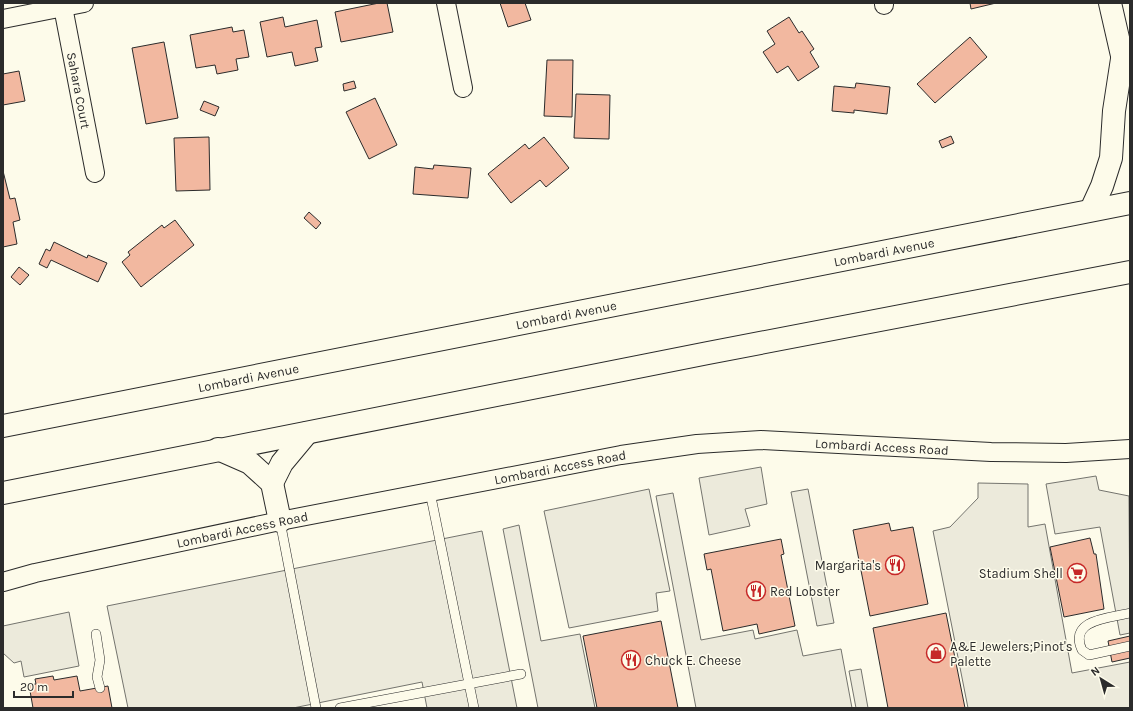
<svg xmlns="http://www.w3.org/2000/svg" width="1133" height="711" font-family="Karla,sans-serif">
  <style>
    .parking { fill: #eceadb; stroke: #74746e }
    .building { fill: #f2b8a0; stroke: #2b2b2b }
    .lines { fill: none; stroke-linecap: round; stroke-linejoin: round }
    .lane-casing { stroke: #2b2b2b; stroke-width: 10 }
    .street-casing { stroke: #2b2b2b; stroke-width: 20 }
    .secondary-casing { stroke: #2b2b2b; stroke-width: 24 }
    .lane { stroke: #fdfbea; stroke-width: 9 }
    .street { stroke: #fdfbea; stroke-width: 18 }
    .secondary { stroke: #fdfbea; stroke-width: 22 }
    .labels { text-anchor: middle; stroke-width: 3; stroke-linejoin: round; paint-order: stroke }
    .street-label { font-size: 13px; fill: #2b2b2b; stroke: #fdfbea }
    .poi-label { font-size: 13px; fill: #2b2b2b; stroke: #fdfbea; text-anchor: start }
  </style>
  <rect width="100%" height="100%" fill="#fdfbea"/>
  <g class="parking">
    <path d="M761 467 767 504 745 509 750 526 709 535 699 478Z"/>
    <path d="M1096 476 1099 490 1129 496 1130 633 1120 635 1100 527 1055 534 1046 484Z"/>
    <path d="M978 483 1028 484V527L1045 524 1072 673 1130 662V708H968L933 531 950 527 978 498Z"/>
    <path d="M649 489 670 591 656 593 658 611 569 628 544 511Z"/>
    <path d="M808 489 834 623 817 626 791 492Z"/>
    <path d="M673 493 701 640 753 630 755 639 797 630 803 656 841 649 852 708H696L656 496Z"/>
    <path d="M519 525 541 641 580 634 595 708H538L503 529Z"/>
    <path d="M482 531 517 708H427L422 682 293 708H128L107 606Z"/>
    <path d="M69 612 79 666 24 677 21 661 14 663 3 653V626Z"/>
    <path d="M861 669 868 708H856L849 671Z"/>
  </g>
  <g class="building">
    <path d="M379 3H387L393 32 341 42 335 12Z"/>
    <path d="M500 3H525L531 20 508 27Z"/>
    <path d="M970 3H996L971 9Z"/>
    <path d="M283 17 285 27 317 20 322 47 315 48 318 61 295 66 292 52 267 57 260 22Z"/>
    <path d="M789 17 799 33 802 31 814 49 810 52 819 67 798 81 788 66 777 73 763 52 775 44 767 31Z"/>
    <path d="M232 27 233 32 244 30 249 57 236 59 238 70 217 74 215 65 196 68 190 35Z"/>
    <path d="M970 37 987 57 935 103 917 84Z"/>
    <path d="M164 42 178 118 146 124 132 48Z"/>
    <path d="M547 60H573L572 117 544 116Z"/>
    <path d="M19 71 25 101 3 105V74Z"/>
    <path d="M354 81 356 88 344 91 343 84Z"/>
    <path d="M856 83 890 87 887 114 854 110V113L832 111 834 86 855 88Z"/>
    <path d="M576 94 610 95 609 139 574 138Z"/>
    <path d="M375 98 397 145 369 159 346 112Z"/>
    <path d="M204 101 219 107 215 116 200 110Z"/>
    <path d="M951 136 954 143 942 148 939 141Z"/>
    <path d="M209 137 210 190 176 191 174 138Z"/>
    <path d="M544 137 569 168 546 187 540 180 511 203 488 174 525 144 529 149Z"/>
    <path d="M434 165 471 168 468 198 413 194 415 167 433 169Z"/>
    <path d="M3 171 10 199 15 198 20 220 13 222 17 244 3 247Z"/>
    <path d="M309 212 321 223 316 229 304 218Z"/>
    <path d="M175 220 194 245 141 287 122 262 130 255 128 252 162 225 164 228Z"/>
    <path d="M54 242 87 258 88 255 107 263 98 282 51 260 47 268 39 264 46 249 50 251Z"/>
    <path d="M19 267 29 275 20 285 11 277Z"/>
    <path d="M889 523 891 531 913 527 928 604 870 616 853 530Z"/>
    <path d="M1090 538 1094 554H1096L1104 609 1064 617 1050 547Z"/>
    <path d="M781 539 784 554 781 555 795 626 759 634 757 624 723 631 711 569 707 570 704 554Z"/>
    <path d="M946 613 965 708H888L873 628Z"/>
    <path d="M661 621 678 708H597L583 636Z"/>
    <path d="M1130 636V658L1112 662 1108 641Z"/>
    <path d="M53 676 54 680 77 676 80 691 108 686 112 708H33L29 685 36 684 35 679Z"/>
  </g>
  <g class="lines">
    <g class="lane-casing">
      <g id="lane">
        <path d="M430 492 474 708"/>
        <path d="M280 521 316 708"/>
        <path d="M1130 613C1110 618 1068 619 1082 650L1089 655 1130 646"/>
        <path d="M96 634 100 660 97 677 100 688"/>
        <path d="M340 708 521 674"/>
      </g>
    </g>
    <g class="street-casing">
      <g id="street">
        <path d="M446 3 463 88"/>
        <path d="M884 3V5"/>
        <path id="s1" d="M63 7 95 173"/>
        <path d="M3 19 84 3"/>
        <path id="s2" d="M3 582 35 573 280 521 621 455 697 444 761 440 991 452 1066 453 1130 449"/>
      </g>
    </g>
    <g class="secondary-casing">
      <g id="secondary">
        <path d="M1110 3 1126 73"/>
        <path d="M1091 210 1102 186 1111 158 1114 111 1122 59"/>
        <path id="s3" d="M3 426 1130 203"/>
        <path d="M218 449 250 463 272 483 280 521"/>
        <path d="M272 483 282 463 307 433"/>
        <path d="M3 493 708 353 1130 272"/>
      </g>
    </g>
    <use href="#lane" class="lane"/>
    <use href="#street" class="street"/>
    <use href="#secondary" class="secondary"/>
  </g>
  <defs>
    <g id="restaurant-ring" transform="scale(1)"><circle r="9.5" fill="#fdfbea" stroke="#c62828" stroke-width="1.5"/><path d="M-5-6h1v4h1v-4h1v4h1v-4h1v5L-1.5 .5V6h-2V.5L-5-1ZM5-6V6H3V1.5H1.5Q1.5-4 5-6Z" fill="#c62828"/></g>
    <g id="supermarket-ring" transform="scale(1)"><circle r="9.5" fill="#fdfbea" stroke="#c62828" stroke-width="1.5"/><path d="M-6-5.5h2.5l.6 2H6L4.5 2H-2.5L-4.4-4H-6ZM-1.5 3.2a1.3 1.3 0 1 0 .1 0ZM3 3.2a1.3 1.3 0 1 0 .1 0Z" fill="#c62828"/></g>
    <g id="shop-ring" transform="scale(1)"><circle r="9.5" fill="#fdfbea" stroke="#c62828" stroke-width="1.5"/><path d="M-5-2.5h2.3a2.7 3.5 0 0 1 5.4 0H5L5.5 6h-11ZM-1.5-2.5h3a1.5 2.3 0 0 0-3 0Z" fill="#c62828"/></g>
  </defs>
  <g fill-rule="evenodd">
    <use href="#restaurant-ring" x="895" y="565"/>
    <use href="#supermarket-ring" x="1077" y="573"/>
    <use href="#restaurant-ring" x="756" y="591"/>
    <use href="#shop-ring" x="936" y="653"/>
    <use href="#restaurant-ring" x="631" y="660"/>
  </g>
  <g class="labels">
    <g class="street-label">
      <text dy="5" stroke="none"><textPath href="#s1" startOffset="85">Sahara Court</textPath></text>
      <text dy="5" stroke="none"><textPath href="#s3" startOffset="898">Lombardi Avenue</textPath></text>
      <text dy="5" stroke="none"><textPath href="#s3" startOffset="574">Lombardi Avenue</textPath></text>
      <text dy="5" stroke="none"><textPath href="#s3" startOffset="250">Lombardi Avenue</textPath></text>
      <text dy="5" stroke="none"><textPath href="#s2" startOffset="893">Lombardi Access Road</textPath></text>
      <text dy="5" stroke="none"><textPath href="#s2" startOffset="569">Lombardi Access Road</textPath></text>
      <text dy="5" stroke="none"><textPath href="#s2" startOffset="245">Lombardi Access Road</textPath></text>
    </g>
    <g class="poi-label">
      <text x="881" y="570" text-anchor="end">Margarita's</text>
      <text x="1063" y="578" text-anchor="end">Stadium Shell</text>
      <text x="770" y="596">Red Lobster</text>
      <text x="950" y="651">A&amp;E Jewelers;Pinot's<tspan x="950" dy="15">Palette</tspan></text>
      <text x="645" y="665">Chuck E. Cheese</text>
    </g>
  </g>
  <rect width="1133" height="711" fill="none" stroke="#2b2b2b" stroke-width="8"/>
  <g transform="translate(1101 679) rotate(323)" stroke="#fdfbea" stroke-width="3" paint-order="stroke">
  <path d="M0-3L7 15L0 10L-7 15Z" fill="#2b2b2b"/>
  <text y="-6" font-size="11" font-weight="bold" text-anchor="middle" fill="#2b2b2b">N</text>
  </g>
  <path d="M14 691v6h59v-6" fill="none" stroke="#2b2b2b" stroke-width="2"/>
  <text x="20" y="691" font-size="12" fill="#2b2b2b" stroke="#fdfbea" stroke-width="3" paint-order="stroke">20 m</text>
</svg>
